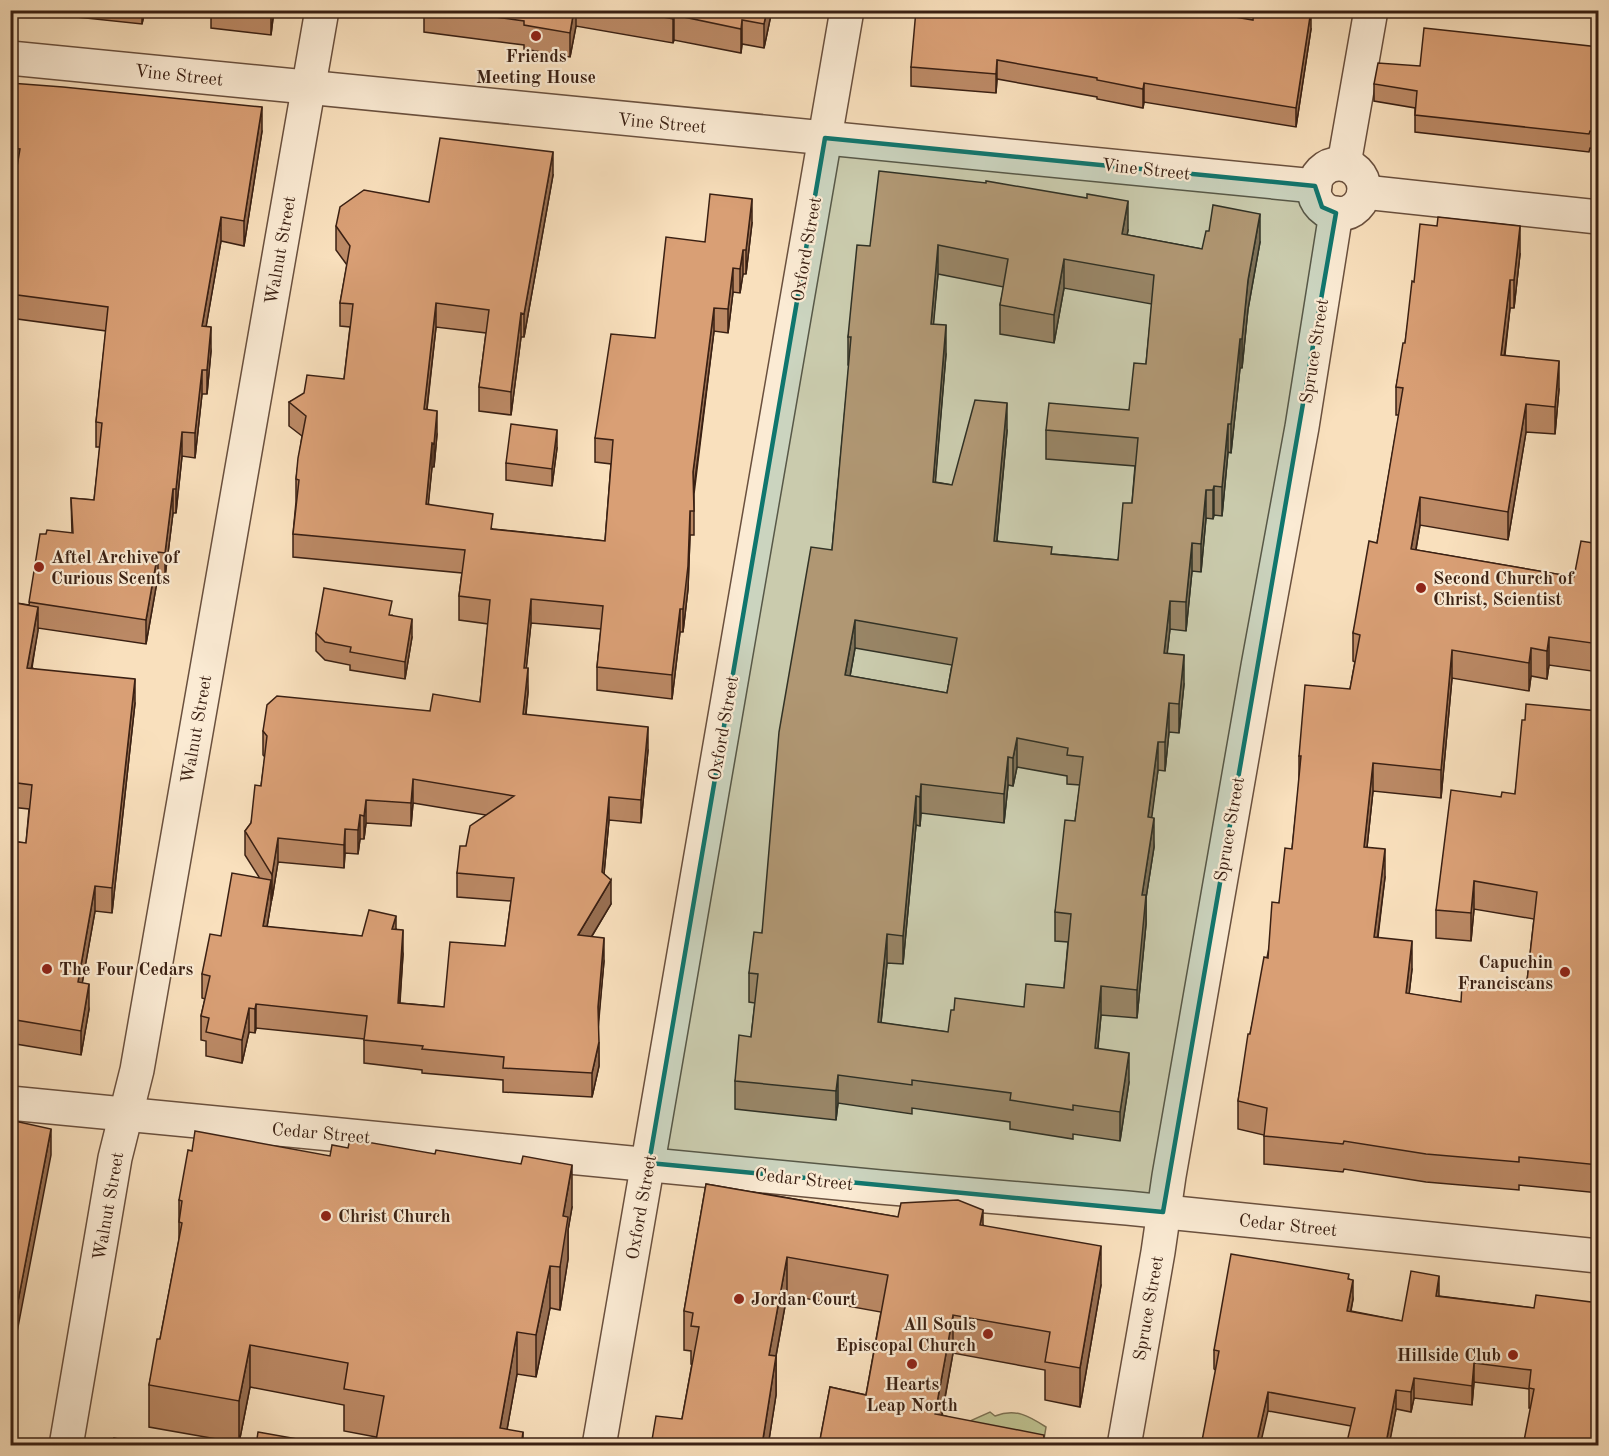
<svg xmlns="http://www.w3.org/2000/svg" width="1609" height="1456" font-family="'Old Standard TT',serif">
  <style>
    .green { fill: #bec290; stroke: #7c7152; stroke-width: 1.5 }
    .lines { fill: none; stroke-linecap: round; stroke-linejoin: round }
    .minor-casing { stroke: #6a503e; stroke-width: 36 }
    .tertiary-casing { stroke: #6a503e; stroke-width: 36 }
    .minor { stroke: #fbebd4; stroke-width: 33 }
    .tertiary { stroke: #fbebd4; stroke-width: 33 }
    .wall { fill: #bb8965; stroke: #3a2013; stroke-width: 1.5; fill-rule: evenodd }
    .shaded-wall { fill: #986f52; stroke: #3a2013; stroke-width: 1.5 }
    .building { fill: #d99f75; stroke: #3a2013; stroke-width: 1.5; fill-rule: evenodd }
    .marked { fill: #0f766e; fill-opacity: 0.2; stroke: #0f766e; stroke-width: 4.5; stroke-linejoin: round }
    .poi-dot { fill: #8f2418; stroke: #fbebd4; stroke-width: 2 }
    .labels { text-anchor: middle; stroke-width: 4.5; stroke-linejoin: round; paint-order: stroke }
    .poi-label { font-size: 18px; font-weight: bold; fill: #3a2013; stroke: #fbebd4; text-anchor: start }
    .street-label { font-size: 18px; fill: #3a2013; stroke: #fbebd4 }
  </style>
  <rect width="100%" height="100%" fill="#f9e0bd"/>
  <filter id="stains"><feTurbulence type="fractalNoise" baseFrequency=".00333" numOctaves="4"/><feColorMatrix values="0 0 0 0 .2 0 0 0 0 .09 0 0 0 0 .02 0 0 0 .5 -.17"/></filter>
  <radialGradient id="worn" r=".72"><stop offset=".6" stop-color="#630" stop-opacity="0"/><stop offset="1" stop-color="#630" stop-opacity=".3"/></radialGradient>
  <path class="green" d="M990 1412 995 1416C1016 1408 1029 1416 1046 1427L1043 1445 954 1446 961 1425Z"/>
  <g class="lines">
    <g class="minor-casing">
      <g id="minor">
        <path d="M10 58 1315 186"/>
        <path d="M1344 164 1371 10"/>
        <circle cx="1339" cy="189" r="25"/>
        <path d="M1364 192 1598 217"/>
        <path d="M66 1446 115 1158 137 1070 322 10"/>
        <path d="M1124 1446 1158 1252 1169 1176 1258 666 1302 427 1336 213"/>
      </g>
    </g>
    <g class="tertiary-casing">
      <g id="tertiary">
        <path d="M10 1103 880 1187 1127 1208 1598 1256"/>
        <path d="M599 1446 847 10"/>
      </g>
    </g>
    <use href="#minor" class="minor"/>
    <use href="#tertiary" class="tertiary"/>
  </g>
  <g class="wall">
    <path d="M10 10H145L142 24Z"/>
    <path d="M211 10H274L271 35 211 28Z"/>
    <path d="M424 10H772L764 48 742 44 741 53 674 40 673 43 576 26 570 57 524 49V45L424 32Z"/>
    <path d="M1577 10H1599V18L1577 14Z"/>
    <path d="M1253 20 1311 29 1296 127 1144 102 1143 108 1097 99V97L997 79 996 93 911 86V67Z"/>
    <path d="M1599 47V149L1590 148 1589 152 1415 132V108L1374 101V84L1420 66Z"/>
    <path d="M10 83 262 131 244 246 221 241 206 326 211 351 207 394H202L195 458 182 456 176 513H173L165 577 158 576 146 644 38 628 32 668 135 703 112 913 95 911 82 983 89 1009 81 1055 10 1043V841L26 843 29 809 10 807V602L29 605 46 534 72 533 71 498 94 500 100 447H96V422L106 331 10 318V208L16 173 10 172Z"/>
    <path d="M553 175 524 337H521L511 415 479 411V387L486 333 436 327 427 410 437 434 434 467H432L428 504 493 529 605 541 611 464 595 462V438L655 338 705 242 752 223 746 274H743L740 293 733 292 728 333 714 331 694 494V535H690L688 589 683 632H680L672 699 597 690V667L601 629 531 623 526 668 528 692 526 715 648 750 641 823 609 820 604 874 611 904 592 936 604 961 598 1024 599 1066 592 1097 503 1092V1080L422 1073V1070L364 1063V1039L256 1028 255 1033 249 1032 242 1063 206 1056V1041L201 1040V1016L205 999 202 998V974L221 936 259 877 245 855V831L251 823 261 786 265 757 263 755V731L430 711 480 702 488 624 459 620V596L462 573 293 557V534L296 502V479L302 436 289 426V402L344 379 350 327 340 326V303L347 265 336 250V226L429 202ZM413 803 486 815 466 846 457 873V897L511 901 505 946 444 1007 400 1003 403 954 396 929 362 936 267 927 271 903V897L272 899 278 862 344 868 345 853 358 854 360 839H364L366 823 411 826Z"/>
    <path d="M1128 230 1127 235 1202 249 1260 242 1248 309 1242 368H1240L1231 453 1228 452 1222 516 1214 515 1213 519 1206 518 1201 572 1192 571 1186 631 1170 629 1167 653 1184 684 1179 733 1169 732 1165 771 1158 770 1151 818 1154 847 1146 898V924L1137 1018 1101 1015 1098 1048 1129 1082 1120 1141 1073 1134V1139L1010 1129V1122L912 1108V1114L838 1103 836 1120 735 1109V1081L751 1037 755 1003 749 1002V973L762 933 832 550 849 366 848 365V337L870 246ZM938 274 1004 287 1000 305V334L1054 343 1064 288 1152 304 1146 364 1129 410 1046 430V459L1135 466 1132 503 1118 560 1052 554 997 541 1007 431 952 485 935 482 946 354 933 324ZM855 648 952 665 947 693 850 676ZM1017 767 1067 776V784L1080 785 1075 821 1055 912V941L1068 942 1064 988 1024 1007 948 1032 881 1023 887 963 903 964 916 825 920 826 921 813 1004 823 1008 785 1013 786Z"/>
    <path d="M1520 254 1514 308H1510L1505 355 1559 389 1555 434 1526 432 1508 540 1420 525 1416 550 1574 577 1599 544V672L1549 665 1547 679 1531 676 1529 691 1452 678 1441 798 1373 791 1367 847 1385 877 1378 937 1412 969 1409 994 1461 1002 1526 990 1534 919 1474 909 1471 941 1436 938V910L1501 797 1515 794 1525 720 1599 711V1193L1519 1185V1190L1426 1182 1344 1169 1343 1172 1264 1164V1135L1238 1129V1101L1250 1034 1279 903 1292 849 1299 784V756L1350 689 1355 662 1353 661V633L1377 543 1399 415H1396V387L1405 343 1414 282Z"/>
    <path d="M557 448 552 486 506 480V463Z"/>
    <path d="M392 615 412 637 405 679 350 670V665L325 660 316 651V633Z"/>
    <path d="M706 1184 898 1217 983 1225 1101 1285 1080 1407 1045 1400V1370L953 1353 942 1415 1044 1446H819L830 1387 866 1395 881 1312 787 1295 776 1356V1395L768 1446 682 1419 692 1364H691V1351L684 1350V1311Z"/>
    <path d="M179 1200 572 1207 568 1230V1259L560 1310 550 1308 536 1377 517 1374 507 1429 523 1446 376 1437 344 1431V1405L250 1387 239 1443 149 1427V1385L160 1339 179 1240Z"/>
    <path d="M1349 1279 1353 1299 1351 1311 1402 1321 1439 1296 1534 1308 1599 1303 1530 1408H1529V1389L1474 1382 1472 1405 1414 1398 1411 1412 1396 1409 1389 1443 1393 1446 1351 1426 1268 1411 1214 1369V1350Z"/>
  </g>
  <g class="shaded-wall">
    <path d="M142 10H145L142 24Z"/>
    <path d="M271 10H274L271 35Z"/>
    <path d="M574 10H576V26L570 57V33Z"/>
    <path d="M767 10H772L764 48V24Z"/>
    <path d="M1311 10V29L1296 127V108Z"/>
    <path d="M674 15V40L673 43V19Z"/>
    <path d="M742 20V44L741 53V29Z"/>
    <path d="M997 60V79L996 93V74Z"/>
    <path d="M1144 83V102L1143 108V89Z"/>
    <path d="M262 107V131L244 246V221Z"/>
    <path d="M553 152V175L524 337V314Z"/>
    <path d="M752 199V223L746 274V250Z"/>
    <path d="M1128 201V230L1122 263V234Z"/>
    <path d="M1260 214V242L1248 309 1242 368V339L1248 280Z"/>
    <path d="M221 217V241L202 350V326Z"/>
    <path d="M1520 226V254L1514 308V280Z"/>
    <path d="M938 245V274L931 353V324Z"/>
    <path d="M743 250V274L740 293V269Z"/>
    <path d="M1064 259V288L1054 343V315Z"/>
    <path d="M733 268V292L728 333V309Z"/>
    <path d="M1510 280V308L1501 383V355Z"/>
    <path d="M436 303V327L424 433V409Z"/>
    <path d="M714 308V331L693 495V472Z"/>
    <path d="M521 313V337L511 415V392Z"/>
    <path d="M946 325V354L933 511V482Z"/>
    <path d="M211 327V351L207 394V370Z"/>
    <path d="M1240 339V368L1231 453V424Z"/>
    <path d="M1559 361V389L1555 434V407Z"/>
    <path d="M202 370V394L195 458V433Z"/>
    <path d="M1007 403V431L994 570V541Z"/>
    <path d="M1526 404V432L1508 540V512Z"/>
    <path d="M437 411V434L434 467V444Z"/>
    <path d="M1228 424V452L1222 516V487Z"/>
    <path d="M557 430V448L552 486V469Z"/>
    <path d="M182 432V456L176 513V489Z"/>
    <path d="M432 443V467L426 528V504Z"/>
    <path d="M1214 486V515L1213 519V490Z"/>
    <path d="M173 489V513L165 577V553Z"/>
    <path d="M1206 490V518L1201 572V544Z"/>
    <path d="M1420 497V525L1411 577V549Z"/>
    <path d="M690 511V535L688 589 683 632V609Z"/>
    <path d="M1192 543V571L1186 631V602Z"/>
    <path d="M158 552V576L146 644V620Z"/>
    <path d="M531 599V623L524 691V668Z"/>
    <path d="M1170 601V629L1164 682V653Z"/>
    <path d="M38 607V631L27 692V668Z"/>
    <path d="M680 609V632L672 699V675Z"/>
    <path d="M412 619V637L405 679V662Z"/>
    <path d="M855 620V648L845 704V675Z"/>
    <path d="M1549 637V665L1547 679V651Z"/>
    <path d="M1531 648V676L1529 691V663Z"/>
    <path d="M1452 650V678L1441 798V770Z"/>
    <path d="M1184 655V684L1179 733V704Z"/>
    <path d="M528 668V692L523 738V714Z"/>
    <path d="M135 679V703L112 913V888Z"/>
    <path d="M1169 703V732L1165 771V742Z"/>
    <path d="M648 727V750L641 823V800Z"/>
    <path d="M1017 738V767L1013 786V758Z"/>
    <path d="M1158 742V770L1148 846V817Z"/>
    <path d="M1008 757V785L1004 823V794Z"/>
    <path d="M1373 763V791L1364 875V847Z"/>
    <path d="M413 779V803L411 826V803Z"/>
    <path d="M921 784V813L920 826V797Z"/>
    <path d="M916 796V825L903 964V936Z"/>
    <path d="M609 797V820L602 895V872Z"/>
    <path d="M366 800V823L364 839V816Z"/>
    <path d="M360 815V839L358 854V830Z"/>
    <path d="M1154 818V847L1146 898V924L1137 1018V990L1142 895Z"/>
    <path d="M345 829V853L344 868V845Z"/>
    <path d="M278 838V862L272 899V875Z"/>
    <path d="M1385 849V877L1374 965V937Z"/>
    <path d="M271 880V903L263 950V926Z"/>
    <path d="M611 880V904L578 959V935Z"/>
    <path d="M1474 881V909L1471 941V913Z"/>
    <path d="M95 886V911L78 1007V982Z"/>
    <path d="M396 916V939L392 929Z"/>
    <path d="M403 930V954L398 1026V1003Z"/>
    <path d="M887 934V963L878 1051V1022Z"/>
    <path d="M604 938V961L598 1030V1007Z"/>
    <path d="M1412 941V969L1406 1021V993Z"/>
    <path d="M89 984V1009L81 1055V1031Z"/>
    <path d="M1101 986V1015L1095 1076V1048Z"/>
    <path d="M256 1004V1028L255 1033V1009Z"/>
    <path d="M249 1008V1032L242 1063V1040Z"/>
    <path d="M599 1042V1066L592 1097V1073Z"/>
    <path d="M1129 1053V1082L1120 1141V1112Z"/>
    <path d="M838 1075V1103L836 1120V1091Z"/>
    <path d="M51 1129V1155L17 1332V1343L10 1377V1351L15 1317Z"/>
    <path d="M572 1165V1207L568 1230V1259L560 1310V1267L563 1216Z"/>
    <path d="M983 1210V1249L980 1225Z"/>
    <path d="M1101 1246V1285L1080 1407V1368Z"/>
    <path d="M787 1257V1295L769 1394V1355Z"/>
    <path d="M550 1266V1308L536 1377V1335Z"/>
    <path d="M1439 1276V1296L1436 1315V1296Z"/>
    <path d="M1353 1280V1299L1347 1330V1311Z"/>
    <path d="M953 1315V1353L936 1446 935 1414Z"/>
    <path d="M517 1332V1374L504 1446 500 1428Z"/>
    <path d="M250 1345V1387L239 1443V1401Z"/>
    <path d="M776 1356V1395L768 1446H762Z"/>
    <path d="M1474 1363V1382L1472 1405V1386Z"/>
    <path d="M1414 1378V1398L1411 1412V1392Z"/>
    <path d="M1396 1390V1409L1389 1446 1386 1443Z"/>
    <path d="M1268 1392V1411L1260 1446H1256Z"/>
    <path d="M523 1432V1446H521Z"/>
  </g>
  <g class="building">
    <path d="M219 10H271V17Z"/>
    <path d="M443 10H574L570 33 524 25V21Z"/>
    <path d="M626 10H767L764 24 742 20 741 29 674 15 673 19Z"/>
    <path d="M916 10H1195L1253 20 1254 10H1311L1296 108 1144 83 1143 89 1097 80V78L997 60 996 74 911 67Z"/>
    <path d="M1424 28 1599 47V132L1590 131 1589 134 1415 115 1417 91 1374 84 1378 63 1420 66Z"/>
    <path d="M10 83 63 87 262 107 244 221 221 217 202 326 211 327 207 370H202L195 433 182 432 176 489H173L165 553 158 552 146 620 29 602 40 534H46L47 530 73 533 71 498 94 500 102 423 96 422 108 307 10 294V208L20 149 10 148Z"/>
    <path d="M440 138 553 152 524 314 521 313 511 392 479 387 489 310 436 303 424 409 437 411 434 444 432 443 426 504 493 514 491 529 605 541 613 440 595 438 611 334 655 338 666 237 705 242 710 194 752 199 746 250H743L740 269 733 268 728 309 714 308 693 472 694 511H690L688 566 683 609H680L672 675 597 667 603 606 531 599 524 668H528L523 714 648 727 641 800 609 797 602 872 611 880 578 935 604 938 598 1007 599 1042 592 1073 503 1068 504 1057 422 1049 423 1046 364 1040 367 1016 256 1004 255 1009 249 1008 242 1040 206 1032 209 1018 201 1016 210 976 202 974 210 934 221 936 232 873 271 880 263 926 362 936 369 910 396 916 392 929 403 930 398 1003 444 1007 450 942 505 946 514 878 457 873 460 846H466L470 826 514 796 413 779 411 803 366 800 364 816 360 815 358 830 345 829 344 845 278 838 272 875 245 831 251 823 255 785 261 786 267 736 263 731 267 705 277 696 430 711 433 694 480 702 490 600 459 596 465 550 293 534 299 480 296 479 298 458 306 416 289 402 304 393 307 375 344 379 353 304 340 303 350 246 336 226 340 207 364 190 429 202Z"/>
    <path d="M879 171 986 183V181L1087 198V194L1128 201 1122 234 1202 249 1206 231H1209L1213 205 1260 214 1248 280 1242 339H1240L1231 424H1228L1222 487 1214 486 1213 490H1206L1201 544 1192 543 1186 602 1170 601 1164 653 1184 655 1179 704 1169 703 1165 742H1158L1148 817 1154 818 1142 895H1146L1137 990 1101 986 1095 1048 1129 1053 1120 1112 1073 1105V1110L1010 1100 1011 1093 912 1080V1085L838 1075 836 1091 735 1081 739 1035 751 1037 758 974 749 973 754 932 762 933 779 732 811 547 832 550 851 337H848L857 245 870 246ZM938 245 1008 259 1000 305 1054 315 1064 259 1154 275 1146 364 1134 363 1129 410 1049 403 1046 430 1138 438 1132 503H1123L1118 560 1051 554 1052 547 994 541 1007 403 975 400 952 485 933 482 946 325 931 324ZM855 620 957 638 947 693 845 675ZM1017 738 1068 748 1067 755 1083 757 1075 821 1065 820 1055 912 1071 914 1064 988 1026 984 1024 1007 955 998 954 1010H951L948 1032 878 1022 887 934 903 936 916 796 920 797 921 784 1004 794 1008 757 1013 758Z"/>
    <path d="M1438 217 1520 226 1514 280H1510L1501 355 1559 361 1555 407 1526 404 1508 512 1420 497 1411 549 1574 577 1581 541 1599 544V644L1549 637 1547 651 1531 648 1529 663 1452 650 1441 770 1373 763 1364 847 1385 849 1374 937 1412 941 1406 993 1461 1002 1462 984 1526 990 1537 892 1474 881 1471 913 1436 910 1451 790 1501 797 1502 792 1515 794 1522 720H1525L1526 704 1599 711V1165L1519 1157V1162L1426 1154 1344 1141 1343 1144 1264 1136 1267 1108 1238 1101 1248 1034H1250L1264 957 1268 958 1272 902 1279 903 1285 848 1292 849 1301 756H1299L1305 685 1350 689 1360 635 1353 633 1369 541 1377 543 1403 388 1396 387 1403 343H1405L1412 281 1414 282 1420 224 1437 226Z"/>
    <path d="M511 424 557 430 552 469 506 463Z"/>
    <path d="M324 588 392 601 389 615 412 619 405 662 350 652 351 647 325 642 316 633Z"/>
    <path d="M10 602 38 607 27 668 135 679 112 888 95 886 78 982 89 984 81 1031 10 1019V841L26 843 32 785 10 782Z"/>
    <path d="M10 1120 51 1129 15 1317H17L10 1351Z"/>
    <path d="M195 1131 330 1156 332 1145 348 1148 350 1139 435 1154 436 1150 521 1164 523 1156 572 1165 563 1216 568 1217 560 1267 550 1266 536 1335 517 1332 500 1428 523 1432 521 1446H375L384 1396 344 1389 348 1363 250 1345 239 1401 149 1385 157 1339H160L182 1223 179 1222 182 1201 179 1200 188 1150 192 1151Z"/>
    <path d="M706 1184 898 1217 901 1203 958 1200 983 1210 980 1225 1101 1246 1080 1368 1045 1362 1050 1332 953 1315 935 1414 1044 1435 1043 1446H823L819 1445 830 1387 866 1395 888 1275 787 1257 769 1355 776 1356 762 1445 768 1446H651L656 1416 682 1419 699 1327 691 1326 693 1313 684 1311Z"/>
    <path d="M1231 1254 1349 1274 1348 1279 1353 1280 1347 1311 1402 1321 1411 1271 1439 1276 1436 1296 1534 1308 1536 1295 1599 1303V1446H1523L1534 1389 1529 1388 1531 1370 1474 1363 1472 1386 1414 1378 1411 1392 1396 1390 1386 1443 1393 1444V1446H1346L1355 1408 1268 1392 1256 1446H1201L1219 1351 1214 1350Z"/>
    <path d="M258 1432 309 1441 308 1446H256Z"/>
    <path d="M114 1438 151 1446H113Z"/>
    <path d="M175 1443 189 1446H175Z"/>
  </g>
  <path class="marked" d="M825 138 1315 186 1322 207 1336 213 1163 1212 649 1163Z"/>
  <g class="poi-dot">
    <circle cx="536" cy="36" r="6"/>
    <circle cx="39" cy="567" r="6"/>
    <circle cx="1421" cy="588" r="6"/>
    <circle cx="47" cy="969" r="6"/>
    <circle cx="1565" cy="972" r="6"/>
    <circle cx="326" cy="1216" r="6"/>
    <circle cx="739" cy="1299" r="6"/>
    <circle cx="988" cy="1334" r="6"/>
    <circle cx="1513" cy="1355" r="6"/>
    <circle cx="912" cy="1364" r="6"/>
  </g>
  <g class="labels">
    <g class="poi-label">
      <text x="536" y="62" text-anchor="middle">Friends<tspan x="536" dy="21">Meeting House</tspan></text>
      <text x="51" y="563">Aftel Archive of<tspan x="51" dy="21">Curious Scents</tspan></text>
      <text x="1433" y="584">Second Church of<tspan x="1433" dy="21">Christ, Scientist</tspan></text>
      <text x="1553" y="968" text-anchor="end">Capuchin<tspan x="1553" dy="21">Franciscans</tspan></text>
      <text x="59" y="975">The Four Cedars</text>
      <text x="338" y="1222">Christ Church</text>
      <text x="751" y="1305">Jordan Court</text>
      <text x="976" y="1330" text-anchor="end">All Souls<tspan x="976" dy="21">Episcopal Church</tspan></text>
      <text x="1501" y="1361" text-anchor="end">Hillside Club</text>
      <text x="912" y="1390" text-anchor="middle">Hearts<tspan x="912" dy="21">Leap North</tspan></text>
    </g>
    <g class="street-label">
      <text transform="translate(179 75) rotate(6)" y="6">Vine Street</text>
      <text transform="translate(662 123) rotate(5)" y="6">Vine Street</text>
      <text transform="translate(1146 169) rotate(6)" y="6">Vine Street</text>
      <text transform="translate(806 249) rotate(-80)" y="6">Oxford Street</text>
      <text transform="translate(280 250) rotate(-80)" y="6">Walnut Street</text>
      <text transform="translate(1314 351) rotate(-81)" y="6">Spruce Street</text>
      <text transform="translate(723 728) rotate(-80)" y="6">Oxford Street</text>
      <text transform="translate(196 729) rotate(-80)" y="6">Walnut Street</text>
      <text transform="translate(1229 829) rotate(-80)" y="6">Spruce Street</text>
      <text transform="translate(321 1133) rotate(5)" y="6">Cedar Street</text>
      <text transform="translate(804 1179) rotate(6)" y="6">Cedar Street</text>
      <text transform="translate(108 1206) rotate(-80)" y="6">Walnut Street</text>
      <text transform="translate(641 1207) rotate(-80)" y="6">Oxford Street</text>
      <text transform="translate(1288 1225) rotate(6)" y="6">Cedar Street</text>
      <text transform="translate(1148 1308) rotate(-80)" y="6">Spruce Street</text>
    </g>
  </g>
  <rect width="1609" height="1456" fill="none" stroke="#f9e0bd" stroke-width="36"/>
  <rect x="12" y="12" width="1585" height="1432" fill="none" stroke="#3a2013" stroke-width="3"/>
  <rect x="18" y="18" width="1573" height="1420" fill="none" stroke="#3a2013" stroke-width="1.5"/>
  <rect width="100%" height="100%" filter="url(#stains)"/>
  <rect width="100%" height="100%" fill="url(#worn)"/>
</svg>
